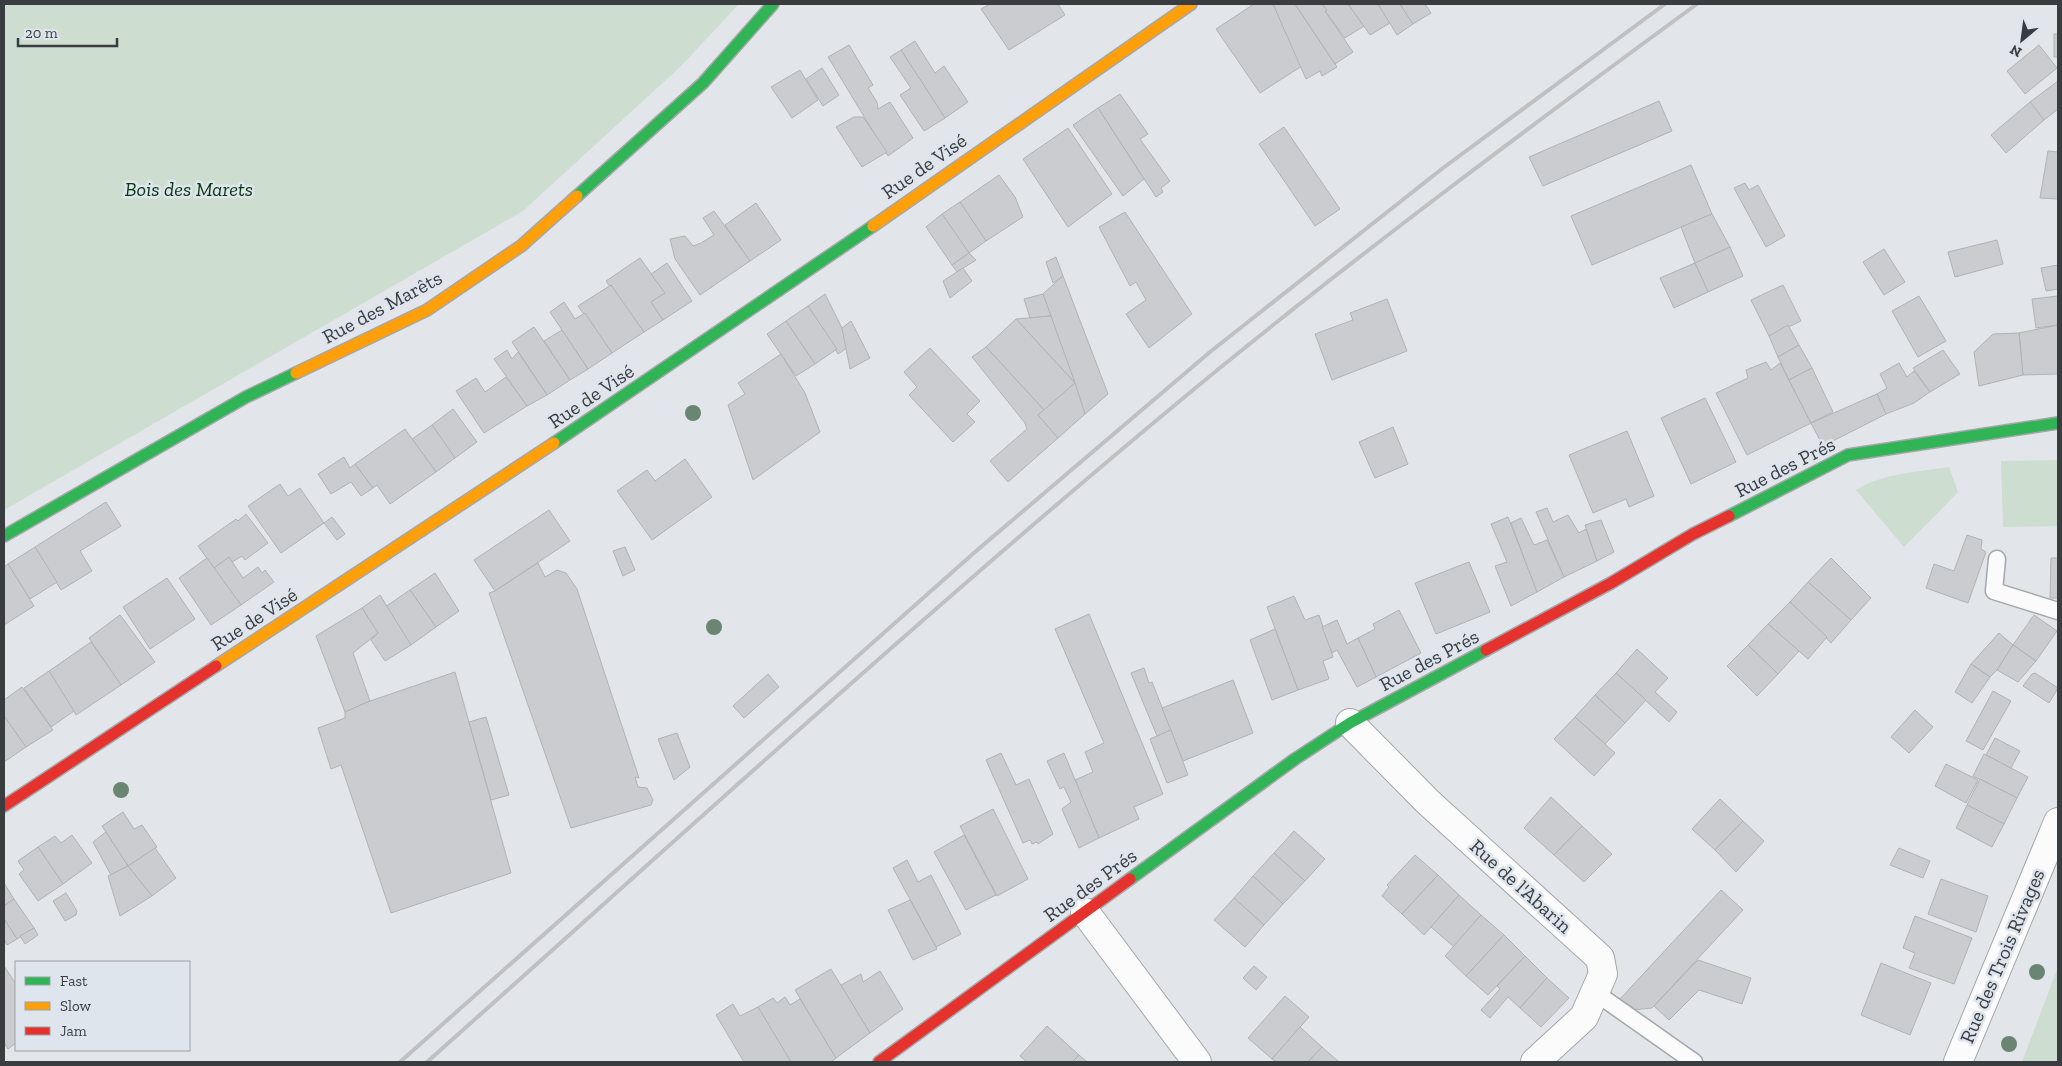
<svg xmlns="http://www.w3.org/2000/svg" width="2062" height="1066" font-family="'Zilla Slab',serif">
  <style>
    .green { fill: #cdddd0 }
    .building { fill: #caccd0; stroke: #b0b3b6 }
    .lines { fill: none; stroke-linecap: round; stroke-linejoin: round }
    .lane-casing { stroke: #a4a7aa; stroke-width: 19 }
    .street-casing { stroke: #a4a7aa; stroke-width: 30 }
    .fast-casing { stroke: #a4a7aa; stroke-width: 14 }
    .slow-casing { stroke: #a4a7aa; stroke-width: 14 }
    .jam-casing { stroke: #a4a7aa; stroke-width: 14 }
    .lane { stroke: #fbfbfc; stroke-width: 16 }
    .street { stroke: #fbfbfc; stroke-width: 28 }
    .fast { stroke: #30b455; stroke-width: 11 }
    .slow { stroke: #ff9f0a; stroke-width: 11 }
    .jam { stroke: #e5322d; stroke-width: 11 }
    .rail { stroke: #c0c0c2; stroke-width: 4 }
    .tree { fill: #6a8672 }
    .labels { text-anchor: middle; stroke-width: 5; stroke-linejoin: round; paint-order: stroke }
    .street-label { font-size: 20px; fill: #3a3d40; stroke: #dee5ed }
    .park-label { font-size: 20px; font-style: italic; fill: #083810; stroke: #dee5ed }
  </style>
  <rect width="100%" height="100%" fill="#e2e5ea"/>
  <g class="green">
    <path d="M4 4H739L680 67 523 211 4 510Z"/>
    <path d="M2058 460V526L2003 527 2001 461Z"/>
    <path d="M1949 467 1958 492 1904 547 1856 490C1883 473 1918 472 1949 467Z"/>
    <path d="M2058 967V1062H2022Z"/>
  </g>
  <g class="building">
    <path d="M990 4H1058L1065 15 1009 50 981 9Z"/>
    <path d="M1254 4H1273L1302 66 1260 93 1216 29Z"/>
    <path d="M1273 4H1295L1337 67 1322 76 1320 71 1306 79Z"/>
    <path d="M1295 4H1322L1327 10 1325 11 1353 52 1335 64Z"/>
    <path d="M1322 4H1348L1364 26 1345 38 1325 11 1327 10Z"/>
    <path d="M1348 4H1378L1390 23 1370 35Z"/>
    <path d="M1378 4H1400L1413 24 1397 35Z"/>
    <path d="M1400 4H1425L1431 13 1413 24Z"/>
    <rect x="2054" y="34" width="4" height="23"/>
    <path d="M915 41 935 73 944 66 968 102 945 118 901 50Z"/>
    <path d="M849 45 873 85 868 88 877 102 878 109 890 102 913 138 888 156 828 57Z"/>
    <path d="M2039 45 2057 68 2025 94 2007 71Z"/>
    <path d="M901 50 945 118 924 131 900 95 911 88 890 57Z"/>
    <path d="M822 68 839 95 823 106 806 79Z"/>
    <path d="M800 70 818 100 792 118 771 87Z"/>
    <path d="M2058 81V109L2044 120 2030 102Z"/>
    <path d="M1120 94 1148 134 1140 139 1170 181 1161 188 1163 192 1156 197 1098 108Z"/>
    <path d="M1659 101 1672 131 1543 186 1529 157Z"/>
    <path d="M2030 102 2044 120 2006 153 1991 135Z"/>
    <path d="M1098 108 1144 179 1123 196 1073 125Z"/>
    <path d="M854 117H863L887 152 862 167 836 127Z"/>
    <path d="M1284 127 1340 209 1315 226 1259 144Z"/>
    <path d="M1068 128 1112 194 1068 227 1023 159Z"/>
    <path d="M2048 151 2058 152V199L2040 198Z"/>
    <path d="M1691 165 1712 214 1592 265 1571 216Z"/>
    <path d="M999 175 1015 197 1023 217 986 241 960 202Z"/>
    <path d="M1745 183 1749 190 1758 185 1785 236 1766 247 1734 188Z"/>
    <path d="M960 202 986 241 969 253 942 214Z"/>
    <path d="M756 203 781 240 750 261 725 225Z"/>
    <path d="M714 211 750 261 700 295 675 259 670 239 685 236 693 246 701 243 714 235 703 218Z"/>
    <path d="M1125 212 1192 314 1149 348 1126 314 1146 300 1136 282 1130 286 1099 227Z"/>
    <path d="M942 214 969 253 952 265 926 227Z"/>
    <path d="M1712 214 1730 247 1695 263 1681 227Z"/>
    <path d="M1997 240 2003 264 1955 277 1948 252Z"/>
    <path d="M1730 247 1743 276 1708 292 1695 263Z"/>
    <path d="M1884 249 1905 282 1884 295 1863 262Z"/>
    <path d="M969 253 976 260 957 272 952 265Z"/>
    <path d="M1056 257 1063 276 1053 283 1046 262Z"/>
    <path d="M640 258 665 293 651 302 663 320 644 332 606 281Z"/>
    <path d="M667 263 692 301 663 320 651 302 665 293 651 274Z"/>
    <path d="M1695 263 1708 292 1674 308 1660 278Z"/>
    <path d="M2058 265V289L2046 291 2041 268Z"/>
    <path d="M963 268 972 281 950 298 943 281Z"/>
    <path d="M1063 276 1108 394 1085 414 1043 294Z"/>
    <path d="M611 285 644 332 612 353 578 306Z"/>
    <path d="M1783 285 1801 321 1769 336 1751 300Z"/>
    <path d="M825 294 842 328 847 348 838 354 808 306Z"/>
    <path d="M1043 294 1051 316 1030 318 1024 299Z"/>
    <path d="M1919 296 1946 341 1918 357 1892 311Z"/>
    <path d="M2058 296V325L2036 328 2032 299Z"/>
    <path d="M1387 299 1407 351 1332 380 1315 334 1353 320 1350 313Z"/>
    <path d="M564 302 575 319 585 313 612 353 588 369 550 312Z"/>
    <path d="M808 306 837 349 815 364 786 321Z"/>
    <path d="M1051 316 1075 383 1016 319Z"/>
    <path d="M1016 319 1075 383 1044 410 986 347Z"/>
    <path d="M786 321 815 364 796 376 767 334Z"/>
    <path d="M851 321 870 358 850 369 842 328Z"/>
    <path d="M1788 325 1799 345 1778 357 1769 336Z"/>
    <path d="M2058 325V374L2023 375 2019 333Z"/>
    <path d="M534 327 570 380 547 395 512 342Z"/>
    <path d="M562 330 588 369 570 380 544 341Z"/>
    <path d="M2019 333 2023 375 1979 386 1974 352 1993 334Z"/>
    <path d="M1799 345 1812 368 1789 380 1778 357Z"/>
    <path d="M986 347 1044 410 1038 415 1058 438 1008 482 990 461 1027 429 1025 423 972 357Z"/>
    <path d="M930 348 980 401 967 414 975 422 953 442 909 395 917 387 904 372Z"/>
    <path d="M507 350 512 359 518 352 547 395 527 406 494 359Z"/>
    <path d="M1943 350 1960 374 1930 392 1913 368Z"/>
    <path d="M781 354 805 393 820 432 753 480 728 405 745 394 738 383Z"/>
    <path d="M1766 362 1771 370 1780 363 1811 423 1747 455 1716 393 1748 378 1746 370Z"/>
    <path d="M1899 363 1907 377 1914 371 1930 392 1914 403 1886 414 1877 394 1887 388 1880 374Z"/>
    <path d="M1812 368 1833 412 1811 423 1789 380Z"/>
    <path d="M506 377 527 406 484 433 456 391 476 378 485 392Z"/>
    <path d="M1075 383 1085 414 1058 438 1038 415Z"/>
    <path d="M1877 394 1886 414 1823 446 1811 423Z"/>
    <path d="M1705 398 1736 462 1691 484 1661 418Z"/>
    <path d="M453 409 477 442 455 458 432 425Z"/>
    <path d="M432 425 455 458 436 472 412 439Z"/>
    <path d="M1393 427 1408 464 1375 478 1359 442Z"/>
    <path d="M405 429 436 472 390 504 377 485 373 488 355 464Z"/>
    <path d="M1627 431 1654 496 1629 507 1626 499 1593 513 1569 455Z"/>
    <path d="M344 457 350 468 355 464 373 488 361 496 351 482 331 494 318 474Z"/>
    <path d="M685 459 712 497 652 540 617 491 647 470 655 481Z"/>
    <path d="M280 484 288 496 300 488 324 523 281 553 248 506Z"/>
    <path d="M106 502 121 526 80 551 92 571 61 590 35 547Z"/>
    <path d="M1547 508 1553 522 1568 515 1579 533 1586 529 1597 561 1564 577 1536 512Z"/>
    <path d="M549 510 570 541 495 591 474 560Z"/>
    <path d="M246 514 268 543 245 560 242 556 232 562 229 557 214 568 198 546 236 519 238 521Z"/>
    <path d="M332 517 345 534 337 540 324 523Z"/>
    <path d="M1508 517 1537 592 1511 606 1495 566 1507 562 1491 524Z"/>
    <path d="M1521 518 1534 545 1547 540 1564 577 1537 592 1511 523Z"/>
    <path d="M1601 520 1614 552 1597 561 1585 525Z"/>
    <path d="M1967 535 1982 540 1981 549 1986 552 1968 603 1926 588 1934 564 1954 571Z"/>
    <path d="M35 547 57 582 30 599 8 564Z"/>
    <path d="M625 547 635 570 623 576 613 551Z"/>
    <path d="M229 557 243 578 258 567 262 573 265 570 274 582 241 605 214 568Z"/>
    <path d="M207 558 241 605 211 625 179 578Z"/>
    <path d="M1831 558 1871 598 1851 620 1808 582Z"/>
    <path d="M2051 558H2058V598H2050Z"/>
    <path d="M1469 562 1490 612 1436 634 1415 583Z"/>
    <path d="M538 563 545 577 557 570 566 573 577 589 639 778 635 777 638 787 647 788 653 800 651 805 571 828 489 593 495 591Z"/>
    <path d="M8 564 34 606 4 625V567Z"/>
    <path d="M435 573 459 611 436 627 410 590Z"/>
    <path d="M167 578 195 619 150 649 123 607Z"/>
    <path d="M1808 582 1851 620 1831 643 1790 602Z"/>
    <path d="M410 590 436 627 411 645 385 607Z"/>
    <path d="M380 595 411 645 385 661 371 640 378 633 362 608Z"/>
    <path d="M1294 596 1305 620 1319 615 1333 657 1323 661 1329 679 1298 690 1267 607Z"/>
    <path d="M1790 602 1827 637 1808 659 1768 624Z"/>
    <path d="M362 608 378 633 353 653 370 701 345 712 316 636Z"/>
    <path d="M1399 610 1421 653 1376 677 1358 638 1375 629 1373 624Z"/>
    <path d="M1089 614 1163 794 1134 807 1139 819 1099 838 1075 780 1093 772 1085 752 1104 743 1055 629Z"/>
    <path d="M120 615 155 662 121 685 89 638Z"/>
    <path d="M2034 615 2057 631 2036 661 2013 645Z"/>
    <path d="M1337 620 1347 644 1358 638 1376 677 1357 687 1337 650 1332 653 1322 627Z"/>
    <path d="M1768 624 1799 651 1778 674 1748 645Z"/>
    <path d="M1275 629 1298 690 1272 700 1250 640Z"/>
    <path d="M1999 633 2013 645 1997 670 1990 677 1971 664Z"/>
    <path d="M91 642 121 685 76 715 49 671Z"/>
    <path d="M1748 645 1778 674 1757 696 1727 666Z"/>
    <path d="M2013 645 2036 661 2018 682 1997 670Z"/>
    <path d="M1637 649 1668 678 1655 692 1677 712 1669 722 1616 673Z"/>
    <path d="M1971 664 1990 677 1972 703 1955 692Z"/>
    <path d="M1144 668 1149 683 1152 682 1171 730 1157 736 1131 673Z"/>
    <path d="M49 671 74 711 51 727 24 688Z"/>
    <path d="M455 672 511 873 391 913 341 765 331 769 318 728 345 718V712L370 701Z"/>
    <path d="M1616 673 1646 700 1625 723 1595 695Z"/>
    <path d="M2035 673 2058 688 2049 703 2023 686 2032 674Z"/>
    <path d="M768 674 779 687 744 718 733 706Z"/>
    <path d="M1233 680 1253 733 1183 761 1162 708Z"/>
    <path d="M22 687 53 730 26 747 4 716V700Z"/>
    <path d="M1993 691 2011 701 1983 750 1966 741Z"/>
    <path d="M1595 695 1625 723 1605 744 1575 717Z"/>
    <path d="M1915 710 1933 727 1909 753 1891 737Z"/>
    <path d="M4 716 26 747 4 762Z"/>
    <path d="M486 717 509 795 491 800 469 722Z"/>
    <path d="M1575 717 1615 753 1594 776 1554 739Z"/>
    <path d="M1171 730 1188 775 1167 783 1150 739Z"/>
    <path d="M677 733 690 767 674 780 658 739Z"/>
    <path d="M1995 738 2020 751 2011 768 1986 755Z"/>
    <path d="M1001 753 1016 785 1029 779 1053 834 1038 844 1037 842 1032 844 1030 840 1023 843 986 760Z"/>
    <path d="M1064 753 1099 838 1079 848 1062 809 1071 802 1064 787 1060 789 1047 761Z"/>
    <path d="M1984 754 2028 777 2017 798 1973 776Z"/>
    <path d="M1946 764 1978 780 1966 803 1935 786Z"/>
    <path d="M1980 779 2017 798 2004 824 1967 805Z"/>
    <path d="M1551 797 1582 826 1554 855 1524 828Z"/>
    <path d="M1720 799 1743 821 1715 850 1692 829Z"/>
    <path d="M1967 805 2004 824 1992 847 1956 828Z"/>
    <path d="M993 809 1028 879 997 896 960 826Z"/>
    <path d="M123 812 134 829 142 825 157 847 128 866 102 826Z"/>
    <path d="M1743 821 1764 841 1736 872 1715 850Z"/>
    <path d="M1582 826 1612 854 1584 882 1554 855Z"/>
    <path d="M1294 831 1325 859 1305 881 1274 853Z"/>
    <path d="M106 832 128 866 111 875 93 842Z"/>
    <path d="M72 835 92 863 63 884 38 847 55 836 61 843Z"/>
    <path d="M964 835 996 895 966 910 934 852Z"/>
    <path d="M38 847 63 884 38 901 19 874 24 870 18 861Z"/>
    <path d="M155 848 176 878 152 896 128 866Z"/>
    <path d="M1899 848 1930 861 1923 878 1890 865Z"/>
    <path d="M1274 853 1305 881 1283 904 1253 876Z"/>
    <path d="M1415 855 1438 875 1402 914 1382 896 1389 887 1387 885Z"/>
    <path d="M907 860 918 882 931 875 961 934 936 947 893 868Z"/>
    <path d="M128 866 152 896 120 916 108 876Z"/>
    <path d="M1438 875 1459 895 1424 935 1402 914Z"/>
    <path d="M1253 876 1283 904 1264 925 1234 898Z"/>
    <path d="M1941 879 1988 896 1976 932 1928 914Z"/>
    <path d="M4 883 14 899 4 906Z"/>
    <path d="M1721 890 1743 910 1652 1008 1633 1010 1620 999Z"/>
    <path d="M66 893 77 911 76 915 65 921 53 901Z"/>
    <path d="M1459 895 1481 915 1454 947 1431 927Z"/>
    <path d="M1234 898 1264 925 1245 947 1214 920Z"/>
    <path d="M14 899 34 928 17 939 4 919V906Z"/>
    <path d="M910 900 937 949 913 960 888 910Z"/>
    <path d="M1481 915 1504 935 1466 976 1445 956Z"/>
    <path d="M1915 916 1972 938 1954 984 1909 968 1915 953 1903 948Z"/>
    <path d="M4 919 17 939 7 945 4 939Z"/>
    <path d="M34 928 38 935 25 944 20 936Z"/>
    <path d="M1504 935 1525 956 1488 995 1466 976Z"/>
    <path d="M1525 956 1547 978 1520 1008 1508 997 1490 1018 1481 1010 1500 989 1497 986Z"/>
    <path d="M1698 960 1751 978 1742 1004 1699 990 1669 1020 1654 1006Z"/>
    <path d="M1881 963 1931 983 1910 1035 1861 1015Z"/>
    <path d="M4 966 16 984V1043L8 1049 4 1043Z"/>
    <path d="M1254 966 1267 977 1256 990 1243 978Z"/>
    <path d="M831 969 870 1033 836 1058 795 990Z"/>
    <path d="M880 971 903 1009 870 1033 841 985 861 974 863 982Z"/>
    <path d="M1547 978 1569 998 1541 1027 1520 1008Z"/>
    <path d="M1285 996 1309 1017 1272 1059 1248 1038Z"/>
    <path d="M785 997 790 1005 800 999 836 1058 831 1062H791L758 1007 773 998 777 1003Z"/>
    <path d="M733 1004 740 1016 758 1007 791 1062H744L716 1015Z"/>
    <path d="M1047 1026 1079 1055 1072 1062H1027L1020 1056Z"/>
    <path d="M1300 1027 1322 1047 1308 1062H1277L1272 1059Z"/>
    <path d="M1322 1047 1339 1062H1308Z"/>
    <path d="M1079 1055 1087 1062H1072Z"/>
  </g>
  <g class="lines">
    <g class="lane-casing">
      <g id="lane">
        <path d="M1997 559 1994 591 2058 611"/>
        <path d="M1596 993 1694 1062"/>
      </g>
    </g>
    <g class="street-casing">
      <g id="street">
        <path d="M1350 723 1428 802 1600 958 1603 974 1584 1017 1535 1062"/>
        <path d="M1085 912 1197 1062"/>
        <path d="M1958 1062 2058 822"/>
      </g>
    </g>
    <g class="fast-casing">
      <g id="fast">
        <path d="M577 196 703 83 773 4"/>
        <path d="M554 443 873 226"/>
        <path d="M1729 516 1848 455 2058 423"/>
        <path d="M4 536 246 397 296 373"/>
        <path d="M1130 879 1295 759 1350 723 1486 650"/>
      </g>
    </g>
    <g class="slow-casing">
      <g id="slow">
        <path d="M873 226 1191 4"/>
        <path d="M296 373 427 310 521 246 577 196"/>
        <path d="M216 666 554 443"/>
      </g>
    </g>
    <g class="jam-casing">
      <g id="jam">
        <path d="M1486 650 1611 583 1693 534 1729 516"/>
        <path d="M4 806 216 666"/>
        <path d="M879 1062 1130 879"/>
      </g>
    </g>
    <use href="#lane" class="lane"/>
    <use href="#street" class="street"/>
    <use href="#fast" class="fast"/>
    <use href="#slow" class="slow"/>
    <use href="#jam" class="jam"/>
    <g class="rail">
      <path d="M400 1062 975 552 1210 352 1443 168 1665 4"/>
      <path d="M427 1062C689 829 949 590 1221 367 1376 241 1536 122 1697 4"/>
    </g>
  </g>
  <g class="tree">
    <circle cx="693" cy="413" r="8"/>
    <circle cx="714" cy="627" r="8"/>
    <circle cx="121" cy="790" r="8"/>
    <circle cx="2037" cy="972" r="8"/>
    <circle cx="2009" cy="1044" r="8"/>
  </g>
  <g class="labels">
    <g class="street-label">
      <text transform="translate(924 166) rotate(-35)" y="7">Rue de Visé</text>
      <text transform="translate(382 307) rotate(-28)" y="7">Rue des Marêts</text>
      <text transform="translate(591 396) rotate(-34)" y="7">Rue de Visé</text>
      <text transform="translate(1785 467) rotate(-27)" y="7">Rue des Prés</text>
      <text transform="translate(254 619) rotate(-33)" y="7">Rue de Visé</text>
      <text transform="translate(1429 660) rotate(-28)" y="7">Rue des Prés</text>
      <text transform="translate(1090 885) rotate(-36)" y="7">Rue des Prés</text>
      <text transform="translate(1521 886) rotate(42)" y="7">Rue de l'Abarin</text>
      <text transform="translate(2002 956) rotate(-67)" y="7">Rue des Trois Rivages</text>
    </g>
    <g class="park-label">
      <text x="189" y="196">Bois des Marets</text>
    </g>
  </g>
  <rect width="2062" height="1066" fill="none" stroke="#3a3d40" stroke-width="10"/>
  <rect x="15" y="961" width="175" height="90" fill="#dee5ed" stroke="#9ca2a8"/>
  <rect x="25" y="977" width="25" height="8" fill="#30b455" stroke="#9ca2a8"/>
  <text x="60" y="986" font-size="15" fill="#3a3d40">Fast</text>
  <rect x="25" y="1002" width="25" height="8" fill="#ff9f0a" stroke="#9ca2a8"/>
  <text x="60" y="1011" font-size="15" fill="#3a3d40">Slow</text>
  <rect x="25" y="1027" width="25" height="8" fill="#e5322d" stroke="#9ca2a8"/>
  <text x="60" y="1036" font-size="15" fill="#3a3d40">Jam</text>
  <g transform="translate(2022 40) rotate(209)" stroke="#dee5ed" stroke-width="4" paint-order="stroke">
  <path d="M0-4L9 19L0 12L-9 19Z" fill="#3a3d40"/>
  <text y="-8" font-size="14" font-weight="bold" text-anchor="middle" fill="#3a3d40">N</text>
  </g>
  <path d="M18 38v8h99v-8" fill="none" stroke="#3a3d40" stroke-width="2.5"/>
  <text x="25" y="38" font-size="15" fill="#3a3d40" stroke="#dee5ed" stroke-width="4" paint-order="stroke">20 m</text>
</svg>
